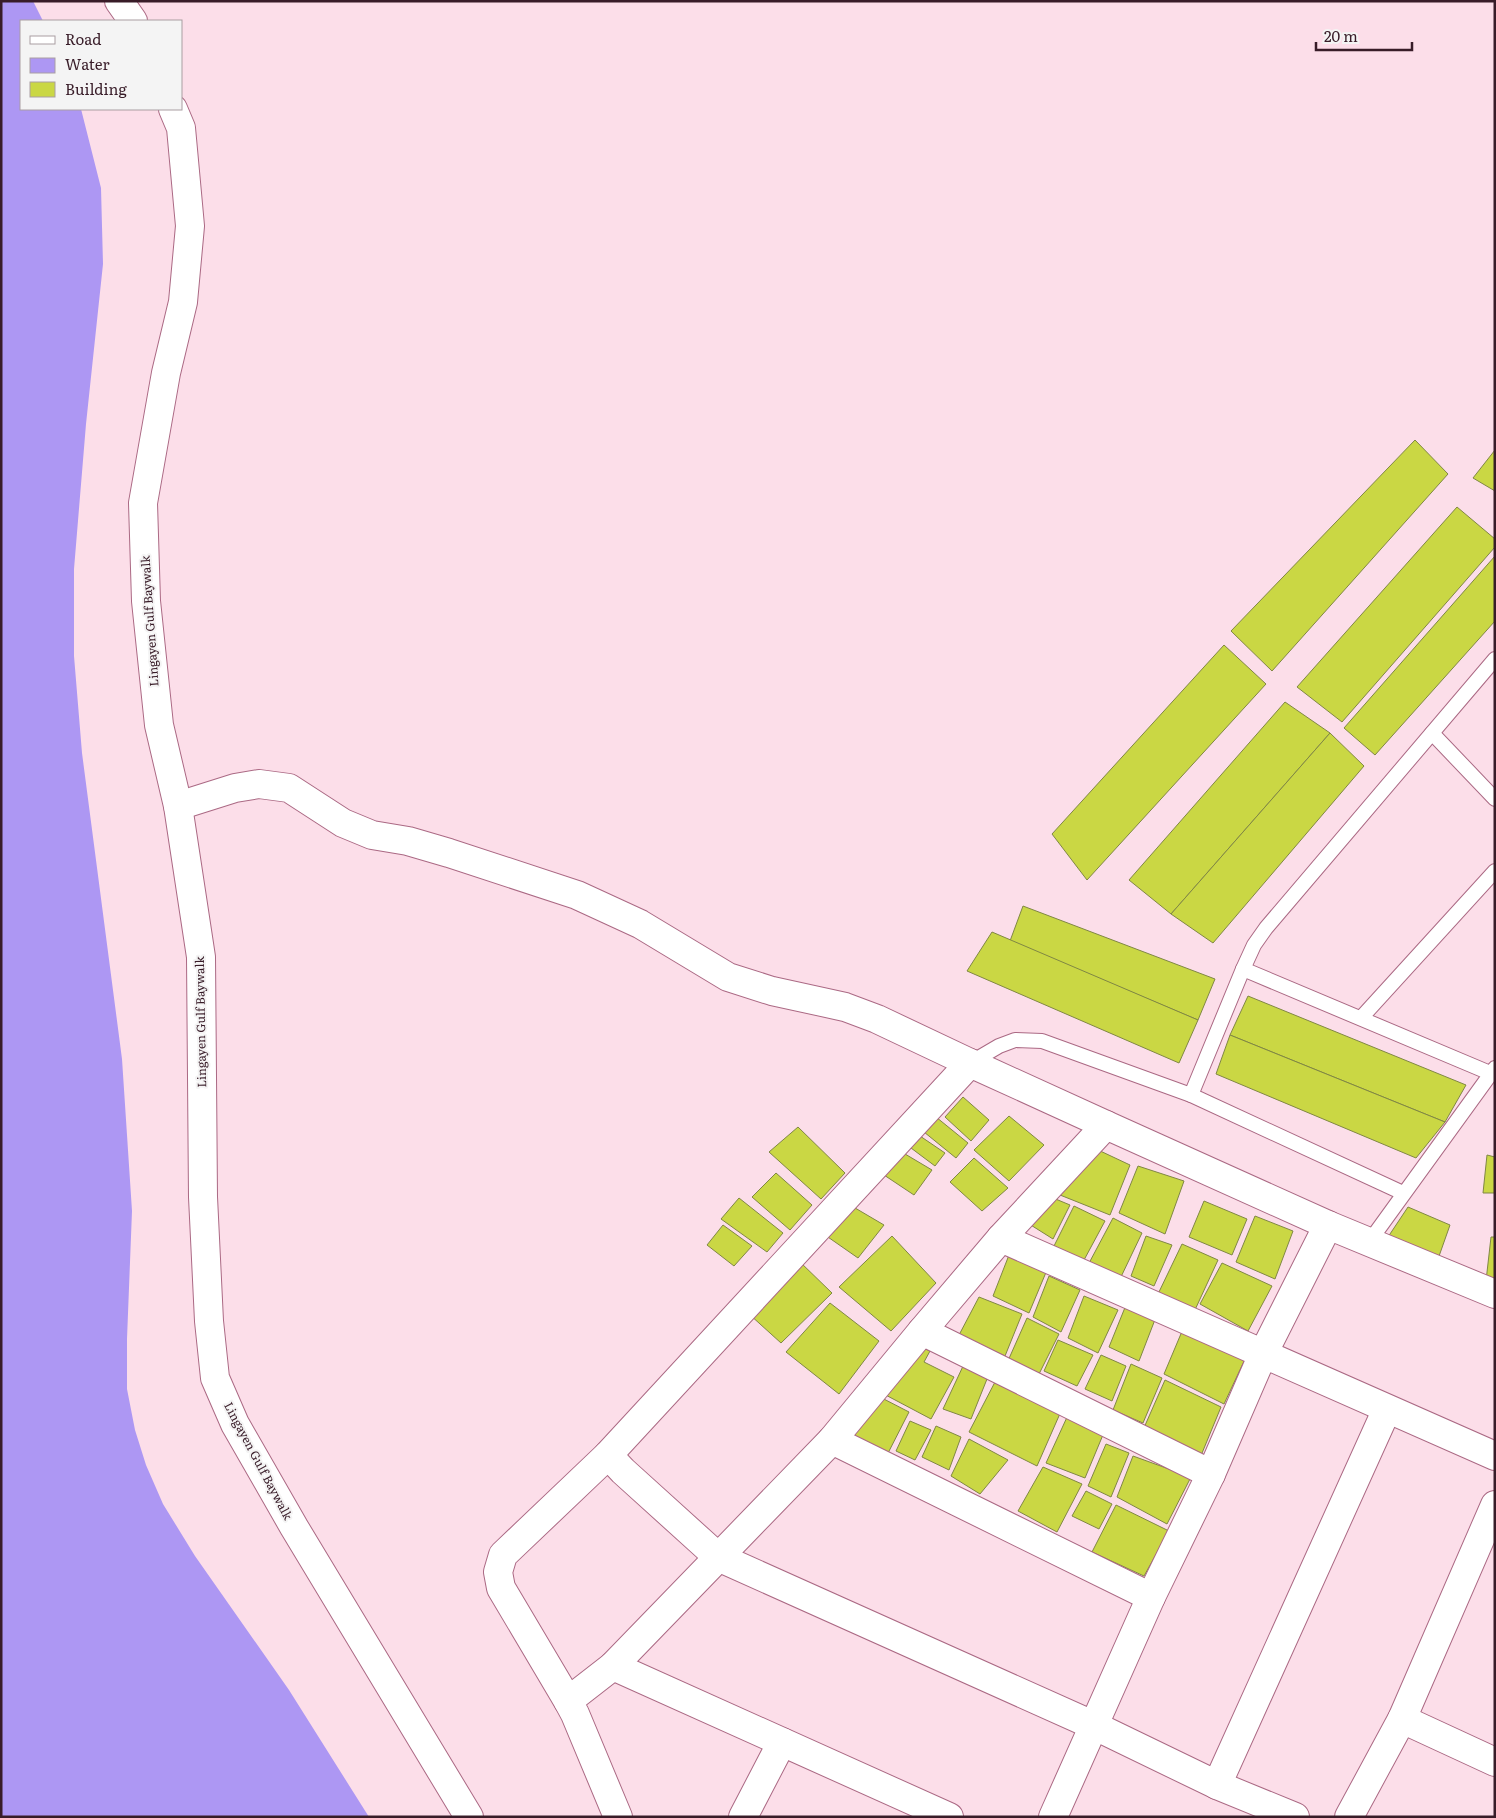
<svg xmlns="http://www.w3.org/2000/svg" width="1496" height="1818" font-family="Literata,serif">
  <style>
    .water { fill: #ad97f3 }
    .building { fill: #cad744; stroke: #808744 }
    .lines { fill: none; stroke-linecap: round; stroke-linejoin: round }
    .lane-casing { stroke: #ab6984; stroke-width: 16 }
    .street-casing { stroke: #ab6984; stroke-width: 30 }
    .secondary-casing { stroke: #ab6984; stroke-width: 30 }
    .lane { stroke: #fff; stroke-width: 14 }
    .street { stroke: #fff; stroke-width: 28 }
    .secondary { stroke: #fff; stroke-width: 28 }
    .labels { text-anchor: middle; stroke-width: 4; stroke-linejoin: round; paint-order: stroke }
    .street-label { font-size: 12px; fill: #381c28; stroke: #f4f4f4 }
  </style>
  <rect width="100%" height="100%" fill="#fcdee9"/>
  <path class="water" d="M1 1H33L43 21H21V109H81L101 188 103 264 86 424 74 569V656L82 753 122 1059 132 1211 127 1339V1389L135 1430 146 1465 163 1504 195 1556 289 1690 369 1817H1Z"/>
  <g class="building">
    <path d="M1415 440 1448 474 1272 671 1231 631Z"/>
    <path d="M1495 450V491L1473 478Z"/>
    <path d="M1457 507 1495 539V547L1342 722 1297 687Z"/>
    <path d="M1495 556V621L1375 755 1344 728Z"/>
    <path d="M1224 645 1266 684 1087 880 1052 834Z"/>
    <path d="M1285 702 1330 733 1171 914 1129 880Z"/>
    <path d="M1330 733 1364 766 1213 943 1171 914Z"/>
    <path d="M1023 906 1215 979 1198 1020 1010 941Z"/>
    <path d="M992 932 1198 1020 1179 1063 967 971Z"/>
    <path d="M1248 996 1466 1085 1445 1122 1230 1035Z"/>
    <path d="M1230 1035 1445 1122 1416 1158 1216 1074Z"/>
    <path d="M963 1097 989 1120 971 1141 945 1117Z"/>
    <path d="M1009 1116 1044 1145 1009 1181 974 1150Z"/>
    <path d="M936 1117 968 1143 956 1158 924 1132Z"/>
    <path d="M798 1127 845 1173 821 1199 769 1152Z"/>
    <path d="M920 1136 945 1153 935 1166 911 1148Z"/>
    <path d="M1096 1149 1130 1165 1110 1215 1055 1193Z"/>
    <path d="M900 1151 932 1170 914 1195 881 1173Z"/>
    <path d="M1487 1155 1495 1157V1193H1483Z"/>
    <path d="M974 1158 1008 1188 982 1211 950 1182Z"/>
    <path d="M1138 1166 1184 1181 1165 1234 1119 1213Z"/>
    <path d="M776 1173 812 1205 790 1230 752 1197Z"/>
    <path d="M1046 1195 1070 1205 1053 1239 1026 1222Z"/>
    <path d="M739 1198 783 1233 767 1252 721 1219Z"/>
    <path d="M1204 1201 1247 1219 1232 1255 1189 1237Z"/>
    <path d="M850 1205 884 1225 858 1258 825 1235Z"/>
    <path d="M1074 1206 1105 1221 1084 1260 1054 1246Z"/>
    <path d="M1408 1207 1450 1225 1438 1259 1388 1237Z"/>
    <path d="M1255 1216 1293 1231 1275 1279 1236 1262Z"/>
    <path d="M1113 1218 1142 1233 1119 1281 1088 1265Z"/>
    <path d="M723 1225 752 1246 734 1266 707 1245Z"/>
    <path d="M892 1236 936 1283 891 1331 839 1287Z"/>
    <path d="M1146 1236 1172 1245 1154 1286 1131 1276Z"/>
    <path d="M1491 1237H1495V1282L1486 1281Z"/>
    <path d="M1182 1244 1218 1260 1194 1312 1158 1294Z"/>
    <path d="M1009 1255 1047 1270 1029 1313 993 1296Z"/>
    <path d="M799 1261 832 1293 781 1343 749 1314Z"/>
    <path d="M1222 1263 1272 1286 1248 1331 1200 1304Z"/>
    <path d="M1049 1276 1080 1290 1061 1332 1033 1317Z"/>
    <path d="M1084 1296 1118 1310 1098 1353 1068 1338Z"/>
    <path d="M979 1297 1022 1314 1005 1356 959 1335Z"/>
    <path d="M830 1303 879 1341 839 1394 786 1352Z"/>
    <path d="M1126 1305 1156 1317 1139 1361 1109 1347Z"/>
    <path d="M1027 1318 1059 1334 1037 1378 1007 1363Z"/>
    <path d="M1183 1329 1246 1357 1224 1404 1164 1374Z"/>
    <path d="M1058 1340 1093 1355 1077 1386 1044 1371Z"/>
    <path d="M916 1345 930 1351 924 1362 954 1377 931 1419 880 1392Z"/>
    <path d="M1101 1355 1126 1366 1112 1401 1085 1389Z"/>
    <path d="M964 1364 989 1374 971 1419 943 1409Z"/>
    <path d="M1131 1364 1162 1378 1143 1423 1113 1410Z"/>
    <path d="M1165 1380 1221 1407 1200 1458 1143 1430Z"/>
    <path d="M995 1382 1062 1409 1037 1466 969 1432Z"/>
    <path d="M876 1395 909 1412 885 1459 840 1439Z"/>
    <path d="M1068 1415 1105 1430 1085 1478 1046 1463Z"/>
    <path d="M910 1421 931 1430 915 1460 896 1451Z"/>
    <path d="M936 1426 961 1437 949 1470 922 1457Z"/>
    <path d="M969 1439 1008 1460 980 1494 951 1476Z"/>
    <path d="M1106 1444 1129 1453 1111 1497 1088 1486Z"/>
    <path d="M1133 1456 1191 1477 1167 1524 1117 1497Z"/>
    <path d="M1043 1467 1082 1484 1057 1532 1018 1511Z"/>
    <path d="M1086 1491 1112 1504 1099 1529 1072 1516Z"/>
    <path d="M1116 1505 1169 1531 1144 1576 1092 1552Z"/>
  </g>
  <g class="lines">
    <g class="lane-casing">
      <g id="lane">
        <path d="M1432 733 1495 799"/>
        <path d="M1243 969 1490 1073"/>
        <path d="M1361 1018 1495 871"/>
        <path d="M970 1063 999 1046 1015 1040 1042 1041 1191 1095"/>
        <path d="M1403 1193 1191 1095 1243 969 1254 945 1266 928 1495 659"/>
        <path d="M1369 1242 1495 1068"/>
      </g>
    </g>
    <g class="street-casing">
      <g id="street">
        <path d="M178 806 235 788 259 784 289 788 343 823 372 835 408 841 449 853 577 895 640 924 728 977 772 991 845 1007 877 1019 970 1063"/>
        <path d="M1106 1125 970 1063 608 1455 623 1471 718 1557 1095 1726 1217 1785 1295 1817"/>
        <path d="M1001 1238 1495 1456"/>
        <path d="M922 1331 1211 1474"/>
        <path d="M832 1440 1151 1597"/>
        <path d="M613 1666 949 1817"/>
        <path d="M568 1701 501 1588 498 1572 503 1555 608 1455"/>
        <path d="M1402 1719 1495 1762"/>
        <path d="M1217 1785 1387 1409"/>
        <path d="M618 1817 575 1714 568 1701 613 1666 832 1440 922 1331 1001 1238 1106 1125 1328 1225 1495 1294"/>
        <path d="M743 1817 782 1742"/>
        <path d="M1053 1817 1151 1597 1211 1474 1263 1354 1328 1225"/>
        <path d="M1349 1817 1402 1719 1495 1505"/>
      </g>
    </g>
    <g class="secondary-casing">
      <g id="secondary">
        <path d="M119 1 133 21"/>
        <path d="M173 109 181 128 190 226 183 302 166 373 143 503 146 601 159 725 178 806 201 957 203 1197 209 1321 215 1378 235 1424 294 1527 469 1817"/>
      </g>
    </g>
    <use href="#lane" class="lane"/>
    <use href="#street" class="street"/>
    <use href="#secondary" class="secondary"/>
  </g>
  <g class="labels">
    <g class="street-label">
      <text transform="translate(150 621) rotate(-94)" y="4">Lingayen Gulf Baywalk</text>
      <text transform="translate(201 1022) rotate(-91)" y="4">Lingayen Gulf Baywalk</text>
      <text transform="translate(258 1461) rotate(62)" y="4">Lingayen Gulf Baywalk</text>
    </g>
  </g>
  <rect width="1496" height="1818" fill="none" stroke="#381c28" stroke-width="5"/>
  <rect x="20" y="20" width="162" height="90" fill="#f4f4f4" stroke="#a99ea2"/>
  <rect x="30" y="36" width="25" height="8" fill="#ffffff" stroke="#a99ea2"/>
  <text x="65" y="45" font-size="15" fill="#381c28">Road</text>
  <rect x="30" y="58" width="25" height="15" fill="#ad97f3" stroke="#a99ea2"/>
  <text x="65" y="70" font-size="15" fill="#381c28">Water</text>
  <rect x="30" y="82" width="25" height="15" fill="#cad744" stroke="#a99ea2"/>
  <text x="65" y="95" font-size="15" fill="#381c28">Building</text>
  <path d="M1316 42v8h96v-8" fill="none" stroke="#381c28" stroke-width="2.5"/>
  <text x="1324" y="42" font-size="15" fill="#381c28" stroke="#f4f4f4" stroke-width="4" paint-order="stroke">20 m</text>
</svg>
